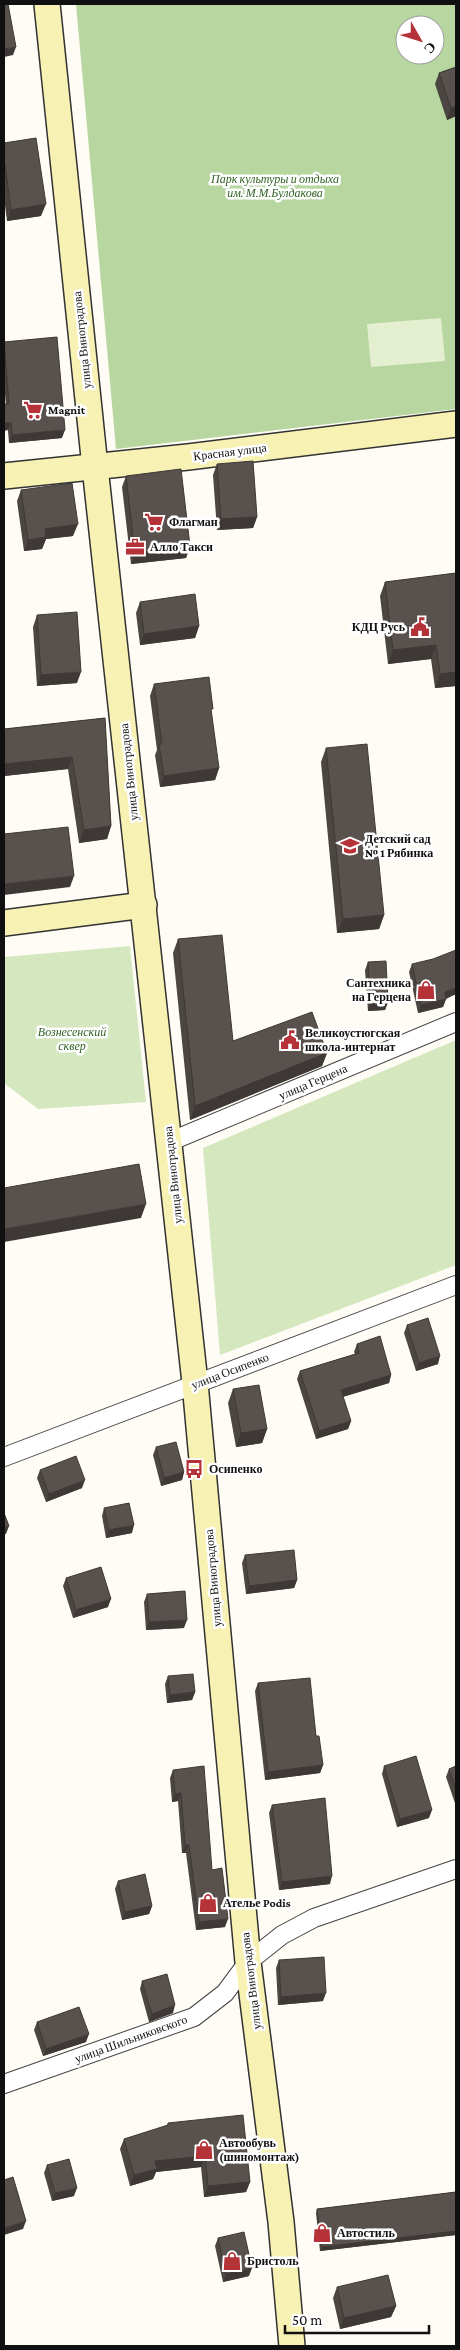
<svg xmlns="http://www.w3.org/2000/svg" width="460" height="2350" font-family="'Crimson Pro',serif">
  <style>
    .green { fill: #d4e7bf }
    .forest { fill: #b8d6a0; fill-rule: evenodd }
    .pitch { fill: #e4efd0 }
    .lines { fill: none; stroke-linecap: round; stroke-linejoin: round }
    .street-casing { stroke: #434343; stroke-width: 20 }
    .secondary-casing { stroke: #323232; stroke-width: 28 }
    .street { stroke: #fff; stroke-width: 18 }
    .secondary { stroke: #f8f1b4; stroke-width: 25 }
    .wall { fill: #4c4642 }
    .shaded-wall { fill: #3e3936 }
    .building { fill: #58514d; stroke: #3e3936 }
    .labels { text-anchor: middle; stroke-width: 5; stroke-linejoin: round; paint-order: stroke }
    .park-label { font-size: 12px; font-style: italic; fill: #326325; stroke: #fff }
    .street-label { font-size: 12px; fill: #101010; stroke: #fff }
    .poi-label { font-size: 12px; font-weight: bold; fill: #101010; stroke: #fff; text-anchor: start }
  </style>
  <rect width="100%" height="100%" fill="#fefcf4"/>
  <g class="green">
    <path d="M130 946 146 1102 38 1109 4 1083V957Z"/>
    <path d="M456 1040V1265L220 1355 203 1148Z"/>
  </g>
  <path class="forest" d="M76 4H456V409L116 449ZM405 25H435V55H405Z"/>
  <path class="pitch" d="M441 318 445 361 371 367 367 324Z"/>
  <g class="lines">
    <g class="street-casing">
      <g id="street">
        <path d="M169 1142 456 1022"/>
        <path d="M4 1457 456 1285"/>
        <path d="M4 2084 194 2017 225 1993 248 1962 282 1935 314 1918 456 1869"/>
      </g>
    </g>
    <g class="secondary-casing">
      <g id="secondary">
        <path d="M47 4 95 467 195 1383 248 1962 281 2222 292 2346"/>
        <path d="M4 476 188 457 456 424"/>
        <path d="M4 923 144 905"/>
      </g>
    </g>
    <use href="#street" class="street"/>
    <use href="#secondary" class="secondary"/>
  </g>
  <g class="wall">
    <path d="M456 67V116L447 120 435 84 439 73Z"/>
    <path d="M4 143 41 216 7 221 4 198Z"/>
    <path d="M4 342 62 438 9 443 4 382Z"/>
    <path d="M217 464 257 517 253 528 217 530 213 475Z"/>
    <path d="M126 476 190 546 186 558 131 564 122 487Z"/>
    <path d="M21 490 73 536 46 539 42 549 24 551 17 501Z"/>
    <path d="M456 573V686L435 688 431 659 388 664 380 596 385 582Z"/>
    <path d="M140 602 199 626 195 638 140 645 136 613Z"/>
    <path d="M37 615 77 683 37 686 33 627Z"/>
    <path d="M154 684 219 768 215 780 160 787 155 755 157 750 150 696Z"/>
    <path d="M105 718 111 826 107 839 79 843 68 769 4 776V729Z"/>
    <path d="M326 748 384 915 379 929 337 933 321 762Z"/>
    <path d="M178 939 233 1041 327 1053 322 1066 190 1120 173 953Z"/>
    <path d="M368 962 388 1002 385 1010 368 1011 365 970Z"/>
    <path d="M412 964 456 994 446 999 443 1007 418 1013 409 972Z"/>
    <path d="M407 1325 438 1364 416 1371 404 1333Z"/>
    <path d="M357 1344 391 1375 389 1383 343 1397 351 1421 348 1429 316 1439 297 1379 300 1371 355 1354 354 1352Z"/>
    <path d="M233 1389 267 1429 262 1443 236 1447 228 1403Z"/>
    <path d="M156 1447 184 1472 182 1480 161 1486 153 1455Z"/>
    <path d="M40 1470 82 1488 46 1502 37 1478Z"/>
    <path d="M104 1508 132 1533 106 1538 102 1516Z"/>
    <path d="M245 1555 297 1580 294 1588 246 1594 242 1563Z"/>
    <path d="M66 1578 108 1607 73 1618 63 1586Z"/>
    <path d="M147 1594 184 1628 146 1630 144 1602Z"/>
    <path d="M168 1676 195 1692 192 1700 167 1703 165 1684Z"/>
    <path d="M258 1683 316 1736 323 1765 320 1773 265 1780 255 1691Z"/>
    <path d="M384 1766 429 1818 397 1827 382 1774Z"/>
    <path d="M456 1766V1806L446 1777 449 1769Z"/>
    <path d="M173 1770 212 1870 225 1927 196 1930 186 1853H182L178 1801 172 1802 170 1778Z"/>
    <path d="M272 1805 330 1884 279 1890 269 1813Z"/>
    <path d="M118 1881 152 1906 149 1914 122 1920 115 1889Z"/>
    <path d="M279 1960 323 2001 278 2005 276 1968Z"/>
    <path d="M142 1981 173 2013 149 2022 140 1989Z"/>
    <path d="M37 2022 86 2042 43 2056 34 2030Z"/>
    <path d="M168 2123 250 2182 246 2192 204 2197 201 2167 156 2172 153 2179 130 2186 120 2149 124 2139 167 2126Z"/>
    <path d="M47 2165 74 2196 52 2201 44 2173Z"/>
    <path d="M456 2192V2235L320 2251 316 2213 317 2209Z"/>
    <path d="M218 2238 249 2276 223 2282 215 2246Z"/>
    <path d="M337 2287 396 2306 391 2317 340 2329 333 2298Z"/>
  </g>
  <g class="shaded-wall">
    <path d="M16 47 13 55 4 57V49Z"/>
    <path d="M456 106V116L447 120 451 108Z"/>
    <path d="M46 204 41 216 7 221 11 210Z"/>
    <path d="M4 423H11L8 430 4 431Z"/>
    <path d="M65 430 62 438 9 443 12 435Z"/>
    <path d="M257 517 253 528 217 530 221 519Z"/>
    <path d="M78 524 73 536 46 539 42 549 24 551 28 540 45 529Z"/>
    <path d="M190 546 186 558 131 564 135 553Z"/>
    <path d="M199 626 195 638 140 645 144 634Z"/>
    <path d="M436 645 431 659 388 664 393 650Z"/>
    <path d="M81 672 77 683 37 686 41 675Z"/>
    <path d="M456 672V686L435 688 440 674Z"/>
    <path d="M72 757 68 769 4 776V764Z"/>
    <path d="M219 768 215 780 160 787 164 776Z"/>
    <path d="M111 826 107 839 79 843 84 830Z"/>
    <path d="M74 876 70 887 4 895V884Z"/>
    <path d="M384 915 379 929 337 933 343 919Z"/>
    <path d="M456 988V994L442 1000 445 992Z"/>
    <path d="M446 999 443 1007 418 1013 421 1005Z"/>
    <path d="M388 1002 385 1010 368 1011 370 1003Z"/>
    <path d="M327 1053 322 1066 190 1120 195 1106Z"/>
    <path d="M146 1204 141 1218 4 1242V1229Z"/>
    <path d="M440 1356 438 1364 416 1371 419 1363Z"/>
    <path d="M391 1375 389 1383 338 1398 341 1390Z"/>
    <path d="M351 1421 348 1429 316 1439 319 1431Z"/>
    <path d="M267 1429 262 1443 236 1447 241 1433Z"/>
    <path d="M184 1472 182 1480 161 1486 164 1478Z"/>
    <path d="M85 1480 82 1488 46 1502 49 1494Z"/>
    <path d="M134 1525 132 1533 106 1538 109 1530Z"/>
    <path d="M9 1526 6 1534H4V1528Z"/>
    <path d="M297 1580 294 1588 246 1594 249 1586Z"/>
    <path d="M111 1599 108 1607 73 1618 76 1610Z"/>
    <path d="M187 1620 184 1628 146 1630 149 1622Z"/>
    <path d="M195 1692 192 1700 167 1703 170 1695Z"/>
    <path d="M323 1765 320 1773 265 1780 268 1772Z"/>
    <path d="M181 1793 178 1801 172 1802 175 1794Z"/>
    <path d="M432 1810 429 1818 397 1827 400 1819Z"/>
    <path d="M185 1845H189L186 1853H182Z"/>
    <path d="M332 1876 330 1884 279 1890 282 1882Z"/>
    <path d="M152 1906 149 1914 122 1920 125 1912Z"/>
    <path d="M228 1919 225 1927 196 1930 199 1922Z"/>
    <path d="M326 1993 323 2001 278 2005 281 1997Z"/>
    <path d="M175 2005 173 2013 149 2022 152 2014Z"/>
    <path d="M89 2034 86 2042 43 2056 46 2049Z"/>
    <path d="M205 2156 201 2167 156 2172 153 2179 130 2186 134 2175 155 2161Z"/>
    <path d="M250 2182 246 2192 204 2197 208 2186Z"/>
    <path d="M77 2188 74 2196 52 2201 55 2193Z"/>
    <path d="M26 2221 23 2229 4 2235V2228Z"/>
    <path d="M456 2231V2235L320 2251 322 2247Z"/>
    <path d="M252 2268 249 2276 223 2282 226 2274Z"/>
    <path d="M396 2306 391 2317 340 2329 344 2318Z"/>
  </g>
  <g class="building">
    <path d="M4 4H8L16 47 4 49Z"/>
    <path d="M456 67V106L451 108 439 73Z"/>
    <path d="M36 138 46 204 11 210 4 158V143Z"/>
    <path d="M57 337 65 430 12 435 11 423H4V404H9L4 342Z"/>
    <path d="M253 461 257 517 221 519 217 464Z"/>
    <path d="M181 469 190 546 135 553 126 476Z"/>
    <path d="M72 483 78 524 45 529 46 537 28 540 21 490Z"/>
    <path d="M456 573V672L440 674 436 645 393 650 385 582Z"/>
    <path d="M195 594 199 626 144 634 140 602Z"/>
    <path d="M77 612 81 672 41 675 37 615Z"/>
    <path d="M209 677 213 709H211L219 768 164 776 159 744H162L154 684Z"/>
    <path d="M105 718 111 826 84 830 72 757 4 764V729Z"/>
    <path d="M367 744 384 915 343 919 326 748Z"/>
    <path d="M68 827 74 876 4 884V834Z"/>
    <path d="M222 935 233 1041 312 1012 327 1053 195 1106 178 939Z"/>
    <path d="M456 950V988L445 992 446 999 421 1005 412 964 433 959Z"/>
    <path d="M386 961 388 1002 370 1003 368 962Z"/>
    <path d="M139 1164 146 1204 4 1229V1188Z"/>
    <path d="M428 1318 440 1356 419 1363 407 1325Z"/>
    <path d="M380 1336 391 1375 341 1390 351 1421 319 1431 300 1371 359 1353 357 1344Z"/>
    <path d="M259 1385 267 1429 241 1433 233 1389Z"/>
    <path d="M176 1442 184 1472 164 1478 156 1447Z"/>
    <path d="M76 1456 85 1480 49 1494 40 1470Z"/>
    <path d="M129 1503 134 1525 109 1530 104 1508Z"/>
    <path d="M4 1513 9 1526 4 1528Z"/>
    <path d="M294 1550 297 1580 249 1586 245 1555Z"/>
    <path d="M101 1567 111 1599 76 1610 66 1578Z"/>
    <path d="M185 1591 187 1620 149 1622 147 1594Z"/>
    <path d="M193 1674 195 1692 170 1695 168 1676Z"/>
    <path d="M310 1678 316 1736H319L323 1765 268 1772 258 1683Z"/>
    <path d="M416 1756 432 1810 400 1819 384 1766Z"/>
    <path d="M204 1766 212 1870 222 1868 228 1919 199 1922 189 1845H185L181 1793 175 1794 173 1770Z"/>
    <path d="M456 1766V1790L449 1769Z"/>
    <path d="M325 1798 332 1876 282 1882 272 1805Z"/>
    <path d="M145 1874 152 1906 125 1912 118 1881Z"/>
    <path d="M324 1957 326 1993 281 1997 279 1960Z"/>
    <path d="M167 1974 175 2005 152 2014 142 1981Z"/>
    <path d="M79 2007 89 2034 46 2049 37 2022Z"/>
    <path d="M243 2115 250 2182 208 2186 205 2156 155 2161 157 2169 134 2175 124 2139 168 2125V2123Z"/>
    <path d="M69 2159 77 2188 55 2193 47 2165Z"/>
    <path d="M13 2177 26 2221 4 2228V2180Z"/>
    <path d="M456 2192V2231L322 2247 317 2209Z"/>
    <path d="M244 2232 252 2268 226 2274 218 2238Z"/>
    <path d="M388 2275 396 2306 344 2318 337 2287Z"/>
  </g>
  <defs>
    <g id="supermarket-bare" transform="scale(1.5)"><path d="M-6-5.5h2.5l.6 2H6L4.5 2H-2.5L-4.4-4H-6ZM-1.5 3.2a1.3 1.3 0 1 0 .1 0ZM3 3.2a1.3 1.3 0 1 0 .1 0Z" fill="#b63239" stroke="#fff" stroke-width="2.5" paint-order="stroke"/></g>
    <g id="office-bare" transform="scale(1.5)"><path d="M-6-3h4V-5.5h4V-3h4V5H-6ZM-1-4.5V-3h2v-1.5ZM-6 0V1H6V0Z" fill="#b63239" stroke="#fff" stroke-width="2.5" paint-order="stroke"/></g>
    <g id="civic-bare" transform="scale(1.5)"><path d="M-.6-6.5H3V-4.5H.6V-3L4-1V1h2V6H-6V1h2V-1L-.6-3ZM-1.2 2.5V6h2.4V2.5Z" fill="#b63239" stroke="#fff" stroke-width="2.5" paint-order="stroke"/></g>
    <g id="school-bare" transform="scale(1.5)"><path d="M0-5L7-2L0 1L-7-2ZM-4 1L0 2.5L4 1V4Q0 6-4 4Z" fill="#b63239" stroke="#fff" stroke-width="2.5" paint-order="stroke"/></g>
    <g id="shop-bare" transform="scale(1.5)"><path d="M-5-2.5h2.3a2.7 3.5 0 0 1 5.4 0H5L5.5 6h-11ZM-1.5-2.5h3a1.5 2.3 0 0 0-3 0Z" fill="#b63239" stroke="#fff" stroke-width="2.5" paint-order="stroke"/></g>
    <g id="bus-bare" transform="scale(1.5)"><path d="M-5-6H5V4H4V6H2V4H-2V6H-4V4H-5ZM-3.5-4V0h7V-4ZM-3.5 1.2v1.5H-2V1.2ZM2 1.2v1.5H3.5V1.2Z" fill="#b63239" stroke="#fff" stroke-width="2.5" paint-order="stroke"/></g>
  </defs>
  <g fill-rule="evenodd">
    <use href="#supermarket-bare" x="33" y="410"/>
    <use href="#supermarket-bare" x="154" y="522"/>
    <use href="#office-bare" x="135" y="547"/>
    <use href="#civic-bare" x="420" y="627"/>
    <use href="#school-bare" x="350" y="846"/>
    <use href="#shop-bare" x="426" y="990"/>
    <use href="#civic-bare" x="290" y="1040"/>
    <use href="#bus-bare" x="194" y="1469"/>
    <use href="#shop-bare" x="208" y="1903"/>
    <use href="#shop-bare" x="204" y="2150"/>
    <use href="#shop-bare" x="322" y="2233"/>
    <use href="#shop-bare" x="232" y="2261"/>
  </g>
  <g class="labels">
    <g class="park-label">
      <text x="275" y="183">Парк культуры и отдыха<tspan x="275" dy="14">им. М.М.Булдакова</tspan></text>
      <text x="72" y="1036">Вознесенский<tspan x="72" dy="14">сквер</tspan></text>
    </g>
    <g class="street-label">
      <text transform="translate(82 340) rotate(-96)" y="4">улица Виноградова</text>
      <text transform="translate(230 452) rotate(-7)" y="4">Красная улица</text>
      <text transform="translate(129 772) rotate(-96)" y="4">улица Виноградова</text>
      <text transform="translate(313 1082) rotate(-23)" y="4">улица Герцена</text>
      <text transform="translate(173 1175) rotate(-96)" y="4">улица Виноградова</text>
      <text transform="translate(230 1371) rotate(-21)" y="4">улица Осипенко</text>
      <text transform="translate(213 1578) rotate(-95)" y="4">улица Виноградова</text>
      <text transform="translate(251 1981) rotate(-97)" y="4">улица Виноградова</text>
      <text transform="translate(131 2039) rotate(-20)" y="4">улица Шильниковского</text>
    </g>
    <g class="poi-label">
      <text x="48" y="414">Magnit</text>
      <text x="169" y="526">Флагман</text>
      <text x="150" y="551">Алло Такси</text>
      <text x="405" y="631" text-anchor="end">КДЦ Русь</text>
      <text x="365" y="843">Детский сад<tspan x="365" dy="14">№ 1 Рябинка</tspan></text>
      <text x="411" y="987" text-anchor="end">Сантехника<tspan x="411" dy="14">на Герцена</tspan></text>
      <text x="305" y="1037">Великоустюгская<tspan x="305" dy="14">школа-интернат</tspan></text>
      <text x="209" y="1473">Осипенко</text>
      <text x="223" y="1907">Ателье Podis</text>
      <text x="219" y="2147">Автообувь<tspan x="219" dy="14">(шиномонтаж)</tspan></text>
      <text x="337" y="2237">Автостиль</text>
      <text x="247" y="2265">Бристоль</text>
    </g>
  </g>
  <rect width="460" height="2350" fill="none" stroke="#101010" stroke-width="10"/>
  <g transform="translate(420 40) rotate(129)"><circle r="24" fill="#ffffff" stroke="#9f9f9f"/>
  <path d="M0-4L9 19L0 12L-9 19Z" fill="#b63239"/>
  <text y="-8" font-size="14" font-weight="bold" text-anchor="middle" fill="#101010">С</text>
  </g>
  <path d="M285 2325v8h144v-8" fill="none" stroke="#101010" stroke-width="2.5"/>
  <text x="292" y="2325" font-size="15" fill="#101010" stroke="#ffffff" stroke-width="4" paint-order="stroke">50 m</text>
</svg>
